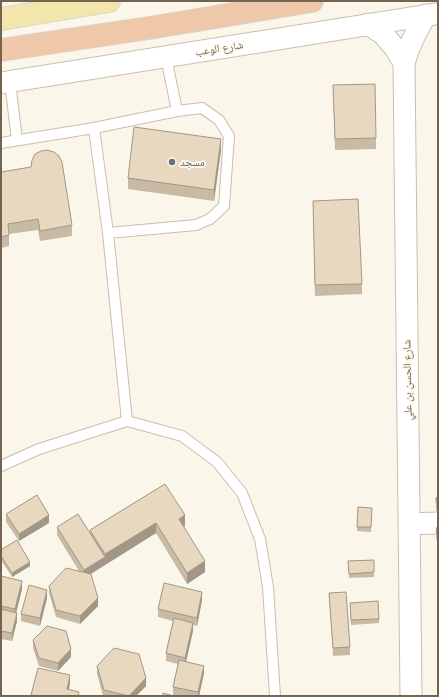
<svg xmlns="http://www.w3.org/2000/svg" width="439" height="697" font-family="'PT Sans','Noto Naskh Arabic',sans-serif">
  <style>
    .lines { fill: none; stroke-linecap: round; stroke-linejoin: round }
    .lane-casing { stroke: #c9bfae; stroke-width: 12 }
    .street-casing { stroke: #c9bfae; stroke-width: 23 }
    .primary-casing { stroke: #dbd6d2; stroke-width: 24 }
    .highway-casing { stroke: #dbd6d2; stroke-width: 24 }
    .lane { stroke: #fff; stroke-width: 10 }
    .street { stroke: #fff; stroke-width: 21 }
    .primary { stroke: #f2e6aa; stroke-width: 22 }
    .highway { stroke: #eec8a8; stroke-width: 22 }
    .wall { fill: #c8baa4 }
    .shaded-wall { fill: #a29786 }
    .building { fill: #e8d8bf; stroke: #a29786 }
    .worship-dot { fill: #6b7280; stroke: #fdfbf0; stroke-width: 1.5 }
    .labels { text-anchor: middle; stroke-width: 3.5; stroke-linejoin: round; paint-order: stroke }
    .street-label { font-size: 11px; fill: #736350; stroke: #fdfbf0 }
    .worship-label { font-size: 11px; fill: #5b616d; stroke: #fdfbf0; text-anchor: start }
  </style>
  <rect width="100%" height="100%" fill="#faf7ea"/>
  <g class="lines">
    <g class="lane-casing">
      <g id="lane">
        <path d="M166 57 177 111"/>
        <path d="M10 82 17 140"/>
        <path d="M94 128 108 233"/>
        <path d="M1 143 94 128 177 111 202 108 219 120 229 136 224 206 210 219 196 225 108 233 127 421"/>
        <path d="M1 466 39 449 127 421 182 436 217 462 242 493 260 539 268 587 275 696"/>
      </g>
    </g>
    <g class="street-casing">
      <g id="street">
        <path d="M368 24 383 34 395 48 404 63"/>
        <path d="M1 83 435 14"/>
        <path d="M409 524 438 523"/>
        <path d="M411 696 404 63C409 46 416 31 426 15"/>
      </g>
    </g>
    <g class="primary-casing">
      <path id="primary" d="M1 19 109 1"/>
    </g>
    <g class="highway-casing">
      <path id="highway" d="M1 50 149 28 312 1"/>
    </g>
    <use href="#lane" class="lane"/>
    <use href="#street" class="street"/>
    <use href="#primary" class="primary"/>
    <use href="#highway" class="highway"/>
  </g>
  <g class="wall">
    <path d="M333 85 376 138V149L335 150Z"/>
    <path d="M221 150 214 201 128 189V178Z"/>
    <path d="M31 167 72 225V236L40 241 38 230 9 234V246L1 248V172Z"/>
    <path d="M313 201 362 284V294L315 296Z"/>
    <path d="M165 484 185 526 184 527 205 572 187 584 156 533 91 574 98 606 80 624 56 617 49 593V586L79 571 57 535V527L90 533V530Z"/>
    <path d="M438 496V513L436 510V498Z"/>
    <path d="M358 507 372 508 371 532 357 531Z"/>
    <path d="M6 514 49 523 19 541 6 522Z"/>
    <path d="M438 526V542H437L436 538V530Z"/>
    <path d="M1 550 30 566 12 577 1 560Z"/>
    <path d="M374 560V577L349 578 348 561Z"/>
    <path d="M1 576 22 589 16 613 17 621 12 641 1 639Z"/>
    <path d="M329 593 350 647V655L333 656Z"/>
    <path d="M47 598 40 626 21 621V614Z"/>
    <path d="M202 600 197 626 193 625V631L186 661 204 673 199 696H179L173 695V687L178 664 166 661V653L173 621 158 617V609Z"/>
    <path d="M378 601 379 623 351 625 350 607Z"/>
    <path d="M33 640 71 657 58 671 39 666 33 648Z"/>
    <path d="M97 666 146 686 136 696H103L97 674Z"/>
  </g>
  <g class="shaded-wall">
    <path d="M221 139V150L214 201V190Z"/>
    <path d="M49 515V523L19 541V534Z"/>
    <path d="M185 515V526L179 530V519Z"/>
    <path d="M156 523V533L84 578V570L105 557V554Z"/>
    <path d="M205 561V572L187 584V573Z"/>
    <path d="M30 562V566L12 577V573Z"/>
    <path d="M22 581V589L15 617V609Z"/>
    <path d="M47 590V598L40 626V618Z"/>
    <path d="M202 592V600L197 626V618Z"/>
    <path d="M98 598V606L80 624V616Z"/>
    <path d="M17 613V621L12 641V633Z"/>
    <path d="M193 623V631L185 666V658Z"/>
    <path d="M71 649V657L58 671V663Z"/>
    <path d="M204 666V673L199 696H198V692Z"/>
    <path d="M70 675V683L68 696 67 689Z"/>
    <path d="M146 678V686L136 696H129Z"/>
  </g>
  <g class="building">
    <path d="M375 84 376 138 335 139 333 85Z"/>
    <path d="M134 127 221 139 214 190 128 178Z"/>
    <path d="M47 150 54 152 59 156 62 162 72 225 40 231 38 219 8 224 9 235 1 237V172L31 167 32 160 35 154 41 151Z"/>
    <path d="M358 199 362 284 315 285 313 201Z"/>
    <path d="M165 484 185 515 179 519 205 561 187 573 156 523 105 554 90 530Z"/>
    <path d="M37 495 49 515 19 534 6 514Z"/>
    <path d="M438 496V505L436 502V498Z"/>
    <path d="M358 507 372 508 371 527H357Z"/>
    <path d="M78 514 105 557 84 570 57 527Z"/>
    <path d="M438 526V534H437L436 530 437 527Z"/>
    <path d="M17 540 30 562 12 573 1 556V550Z"/>
    <path d="M374 560V572L349 574 348 561Z"/>
    <path d="M66 568 91 574 98 598 80 616 56 610 49 586Z"/>
    <path d="M1 576 22 581 15 609 1 606Z"/>
    <path d="M164 583 202 592 197 618 158 609Z"/>
    <path d="M29 585 47 590 40 618 21 614Z"/>
    <path d="M346 592 350 647 333 648 329 593Z"/>
    <path d="M378 601 379 619 351 620 350 603Z"/>
    <path d="M1 609 17 613 12 633 1 631Z"/>
    <path d="M174 618 193 623 185 658 166 653Z"/>
    <path d="M47 626 66 631 71 649 58 663 39 658 33 640Z"/>
    <path d="M114 648 139 654 146 678 129 696 104 690 97 666Z"/>
    <path d="M179 660 204 666 198 692 173 687Z"/>
    <path d="M38 668 70 675 67 689 79 692 78 696H36L31 695Z"/>
    <path d="M163 693 174 696H163Z"/>
  </g>
  <circle class="worship-dot" cx="172" cy="162" r="4"/>
  <g class="labels">
    <g class="street-label">
      <text transform="translate(219 48) rotate(-9)" y="4">شارع الوعب</text>
      <text transform="translate(407 380) rotate(-91)" y="4">شارع الحسن بن علي</text>
    </g>
    <g class="worship-label">
      <text x="180" y="166">مسجد</text>
    </g>
  </g>
  <rect width="439" height="697" fill="none" stroke="#736350" stroke-width="4"/>
</svg>
